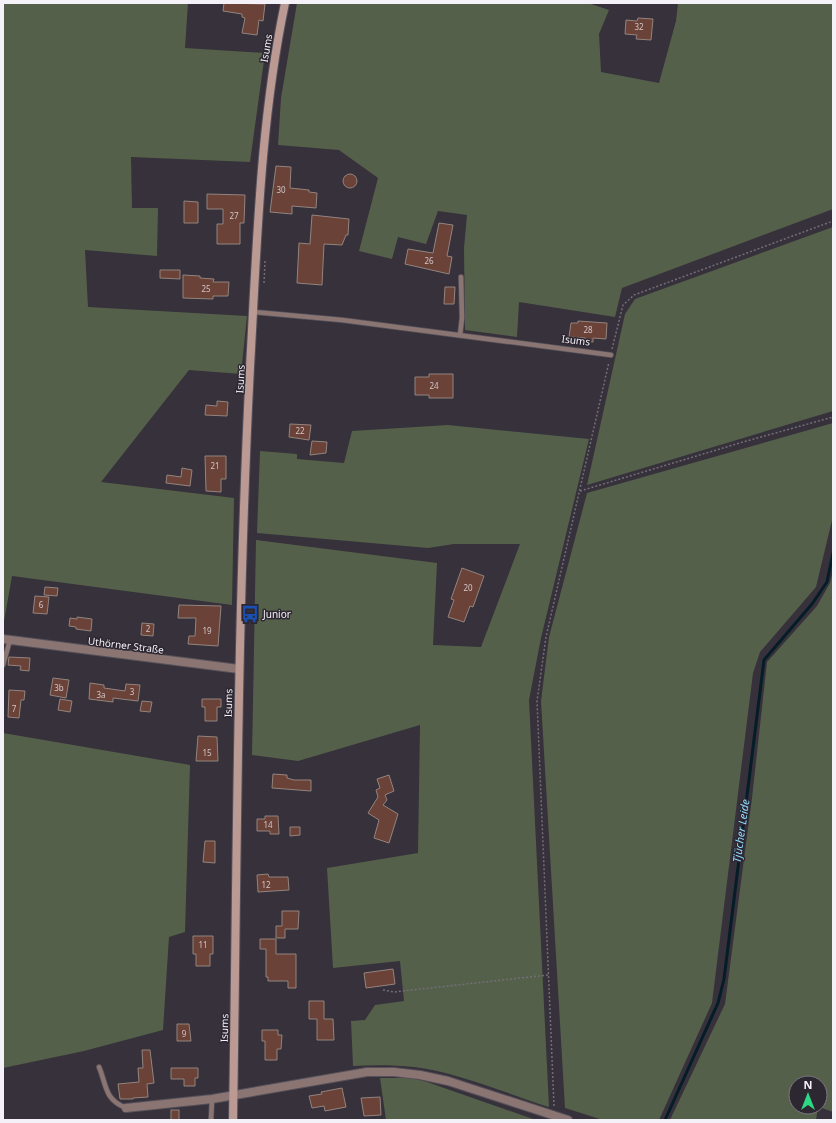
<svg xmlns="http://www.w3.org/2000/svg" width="836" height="1123" font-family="'Noto Sans',sans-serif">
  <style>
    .green { fill: #55604a }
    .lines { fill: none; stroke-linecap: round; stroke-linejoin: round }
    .stream { stroke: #051d27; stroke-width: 3 }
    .building { fill: #6a4237; stroke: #93847f }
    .lane-casing { stroke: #555059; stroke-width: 6 }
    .street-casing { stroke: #555059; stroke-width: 10 }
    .secondary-casing { stroke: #555059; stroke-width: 10 }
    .path { stroke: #736e77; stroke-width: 1.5; stroke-dasharray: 2 2; stroke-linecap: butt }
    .lane { stroke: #8a7572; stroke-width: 4.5 }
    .street { stroke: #8a7572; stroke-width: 8 }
    .secondary { stroke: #bb9a94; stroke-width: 8 }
    .labels { text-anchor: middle; stroke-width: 3; stroke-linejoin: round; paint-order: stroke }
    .number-label { font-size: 8px; fill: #d2c5c8 }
    .street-label { font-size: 10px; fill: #f5f1f8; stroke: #2c2731 }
    .poi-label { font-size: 10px; fill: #f5f1f8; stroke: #2c2731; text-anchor: start }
    .water-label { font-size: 11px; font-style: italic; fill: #8fdcfe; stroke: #2c2731 }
  </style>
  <rect width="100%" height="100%" fill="#36313b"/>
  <g class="green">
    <path d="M3 3H188L185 48 265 53 250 162 131 157 132 208H158L157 256 85 250 88 307 247 316 241 374 189 370 101 482 234 498 232 605 12 576 3 627Z"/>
    <path d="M297 3H588L609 10 599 34 601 72 659 83 676 21 678 3H833V209L622 288 615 317 519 302 517 337 465 330 464 248 467 215 438 211 426 244 398 237 392 259 359 251 378 178 339 150 278 145 281 98Z"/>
    <path d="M833 227V411L587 485 625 314 635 299Z"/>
    <path d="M833 423V516L816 587 760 652 753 673 712 1003 659 1120H603L565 1108 541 701 549 637 587 493Z"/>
    <path d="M448 425 589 439 541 638 529 700 549 1107C508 1094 457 1072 414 1067 394 1065 373 1065 353 1066L351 1021 365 1020 375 1005 404 1001 400 961 333 968 327 868 418 853 420 725 298 761 252 755 256 540 437 563 433 645 481 647 520 544H454L428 548 257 533 260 451 297 454V459L344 463 352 431Z"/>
    <path d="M833 571V1112L819 1107 820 1083H796V1107H818L816 1120H670L725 1004 752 798 767 662 817 606 830 583Z"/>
    <path d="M3 733 190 765 185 932 169 937 163 1030 84 1051 3 1068Z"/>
    <path d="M380 1078H412L427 1082 536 1120H386Z"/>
  </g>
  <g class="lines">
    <path class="stream" d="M665 1120 718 1003 724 979 764 660 812 604 827 582 833 553"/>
  </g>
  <g class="building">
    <path d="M224 3 265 4 263 21 259 20 257 35 242 33 245 18 242 17V14L223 11Z"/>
    <path d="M638 18 653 19 651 40 636 39 637 35 625 34 626 20 637 21Z"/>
    <path d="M276 166 291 167 290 188 309 190V192L317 193 316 208 292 206V214L270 212Z"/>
    <circle cx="350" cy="181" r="7"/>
    <path d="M207 194 245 195 244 223H240V244H217V224H223V209H207Z"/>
    <path d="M184 201 198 202V223H184Z"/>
    <path d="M312 215 349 219 348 235H346L342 245 324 244 322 285 297 283 299 243 310 244Z"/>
    <path d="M439 223 453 225 447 256 452 257 449 274 405 264 408 249 433 253Z"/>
    <path d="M160 270H180V279L160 278Z"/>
    <path d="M183 275 200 276V278L214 279 213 282H229L228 296H213V299L183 298Z"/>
    <path d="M445 287H455L454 304H444Z"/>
    <path d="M578 321 607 323 606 339 593 338V342L585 341V338L569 337 571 323H578Z"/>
    <path d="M429 374H453V398H429V395H415V377H429Z"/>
    <path d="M217 401 228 402 227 416 205 415 206 405 217 406Z"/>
    <path d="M290 424 311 425 309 440 289 437Z"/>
    <path d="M312 441 327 442 326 453 310 455Z"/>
    <path d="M205 456H226V479H221V492L206 491Z"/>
    <path d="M182 468 192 470 190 486 166 483 167 475 181 477Z"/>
    <path d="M462 568 484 576 473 607 470 606 464 622 448 617 454 600 451 599Z"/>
    <path d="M45 587 58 588 57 596 44 595Z"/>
    <path d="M35 596 49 597 47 614 33 613Z"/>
    <path d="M179 605 221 606 218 646 188 644 189 636H195L196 618H178Z"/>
    <path d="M77 617 92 619 91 631 76 629V627L69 626 70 618 77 619Z"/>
    <path d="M142 623 154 624 153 636 141 635Z"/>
    <path d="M9 657 30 658 29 671 20 670 21 666 8 665Z"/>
    <path d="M53 678 69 680 66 698 50 695Z"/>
    <path d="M90 683 104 685V688L125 691 126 684 140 685 138 701 113 698V702L89 699Z"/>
    <path d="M9 690 25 691 24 700H21L19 718 8 717Z"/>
    <path d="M60 699 72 701 70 712 58 710Z"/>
    <path d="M202 699H221V707H217V721H205V707H202Z"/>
    <path d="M142 701 152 702 150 712 140 711Z"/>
    <path d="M198 736 217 737 218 761H196Z"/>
    <path d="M273 774 287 775V778L294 780H311V791L272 788Z"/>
    <path d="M389 775 394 791 385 795 387 800 383 805 398 814 389 843 374 838 379 820 368 813 378 797 376 790 380 788 377 779Z"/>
    <path d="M265 816H278L279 834H270V831H257V819H265Z"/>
    <path d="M290 827H300V835L290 836Z"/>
    <path d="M205 841H215V863L203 862Z"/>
    <path d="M268 874 269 877H288L289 890 258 892 257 875Z"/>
    <path d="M282 911H299L298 929H285V938H276V926H282Z"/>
    <path d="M193 936H213V954H210V966H196V954H193Z"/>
    <path d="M260 939H276V954H296V988H288V981H268V977H266V949H260Z"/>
    <path d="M393 969 395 984 366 988 364 973Z"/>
    <path d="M309 1001H324V1019H333L334 1040H317V1019H309Z"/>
    <path d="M177 1024H189L191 1041H177Z"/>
    <path d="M262 1030H278V1035H282L281 1049H277V1060H265V1041H262Z"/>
    <path d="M142 1050H150L154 1083 147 1084 148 1097 133 1098V1099H120L118 1084 139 1082 138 1068H143Z"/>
    <path d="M171 1068H198V1078H195V1086H184V1079H171Z"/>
    <path d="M342 1088 346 1107 325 1111 324 1106 312 1108 309 1096 322 1094 321 1092Z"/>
    <path d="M380 1097 381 1115 364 1116 361 1098Z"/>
    <rect x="171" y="1110" width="8" height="10"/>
  </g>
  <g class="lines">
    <g class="lane-casing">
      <g id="lane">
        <path d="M253 312 342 320 611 355"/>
        <path d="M460 335 462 318 461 277"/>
        <path d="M3 665 10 640"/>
        <path d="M99 1067C107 1086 104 1099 126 1108"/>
        <path d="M211 1120 212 1099"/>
      </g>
    </g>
    <g class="street-casing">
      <g id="street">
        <path d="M3 639 239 669"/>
        <path d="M126 1108 212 1099 367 1072H394L420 1075 448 1081 568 1120"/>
      </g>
    </g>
    <g class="secondary-casing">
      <path id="secondary" d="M233 1120C237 869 237 618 250 367 257 245 260 122 285 3"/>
    </g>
    <g class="path">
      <path d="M264 283 265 261"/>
      <path d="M612 349 623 305 634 295 833 221"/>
      <path d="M580 491 743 442 833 417"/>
      <path d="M383 990 394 992 548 975"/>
      <path d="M554 1106 537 701 546 637 609 362"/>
    </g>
    <use href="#lane" class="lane"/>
    <use href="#street" class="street"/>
    <use href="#secondary" class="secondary"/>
  </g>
  <defs>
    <g id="bus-bare" transform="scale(1.38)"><path d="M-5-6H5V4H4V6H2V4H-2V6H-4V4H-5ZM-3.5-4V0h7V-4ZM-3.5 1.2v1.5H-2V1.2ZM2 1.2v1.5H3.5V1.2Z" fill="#1a4fb4" stroke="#2c2731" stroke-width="2.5" paint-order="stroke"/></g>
  </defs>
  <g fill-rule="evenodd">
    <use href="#bus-bare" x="250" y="614"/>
  </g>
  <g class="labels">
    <g class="number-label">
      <text x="639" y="30">32</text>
      <text x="281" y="193">30</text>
      <text x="234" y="219">27</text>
      <text x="429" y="264">26</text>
      <text x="206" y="292">25</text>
      <text x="588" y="333">28</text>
      <text x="434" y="389">24</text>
      <text x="300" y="434">22</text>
      <text x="215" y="469">21</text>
      <text x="468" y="591">20</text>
      <text x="41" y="608">6</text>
      <text x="148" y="632">2</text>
      <text x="207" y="634">19</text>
      <text x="59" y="691">3b</text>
      <text x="132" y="695">3</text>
      <text x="101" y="698">3a</text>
      <text x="14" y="712">7</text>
      <text x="207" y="756">15</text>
      <text x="268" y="828">14</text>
      <text x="266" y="888">12</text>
      <text x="203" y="948">11</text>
      <text x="184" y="1037">9</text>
    </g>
    <g class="street-label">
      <text transform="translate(266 48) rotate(-80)" y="4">Isums</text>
      <text transform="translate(576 340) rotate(7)" y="4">Isums</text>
      <text transform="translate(240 379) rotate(-87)" y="4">Isums</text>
      <text transform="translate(126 645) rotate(7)" y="4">Uthörner Straße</text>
      <text transform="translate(228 703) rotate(-89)" y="4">Isums</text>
      <text transform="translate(224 1028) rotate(-89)" y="4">Isums</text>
    </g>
    <g class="poi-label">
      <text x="263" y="618">Junior</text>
    </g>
    <g class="water-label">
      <text transform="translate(741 831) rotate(-82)" y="4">Tjücher Leide</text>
    </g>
  </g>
  <rect width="836" height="1123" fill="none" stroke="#f5f1f8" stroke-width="8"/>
  <g transform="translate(808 1095)"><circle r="19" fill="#2c2731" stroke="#7c7881"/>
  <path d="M0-3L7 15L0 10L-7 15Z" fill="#2dd884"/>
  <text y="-6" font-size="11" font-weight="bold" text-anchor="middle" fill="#f5f1f8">N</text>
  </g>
</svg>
